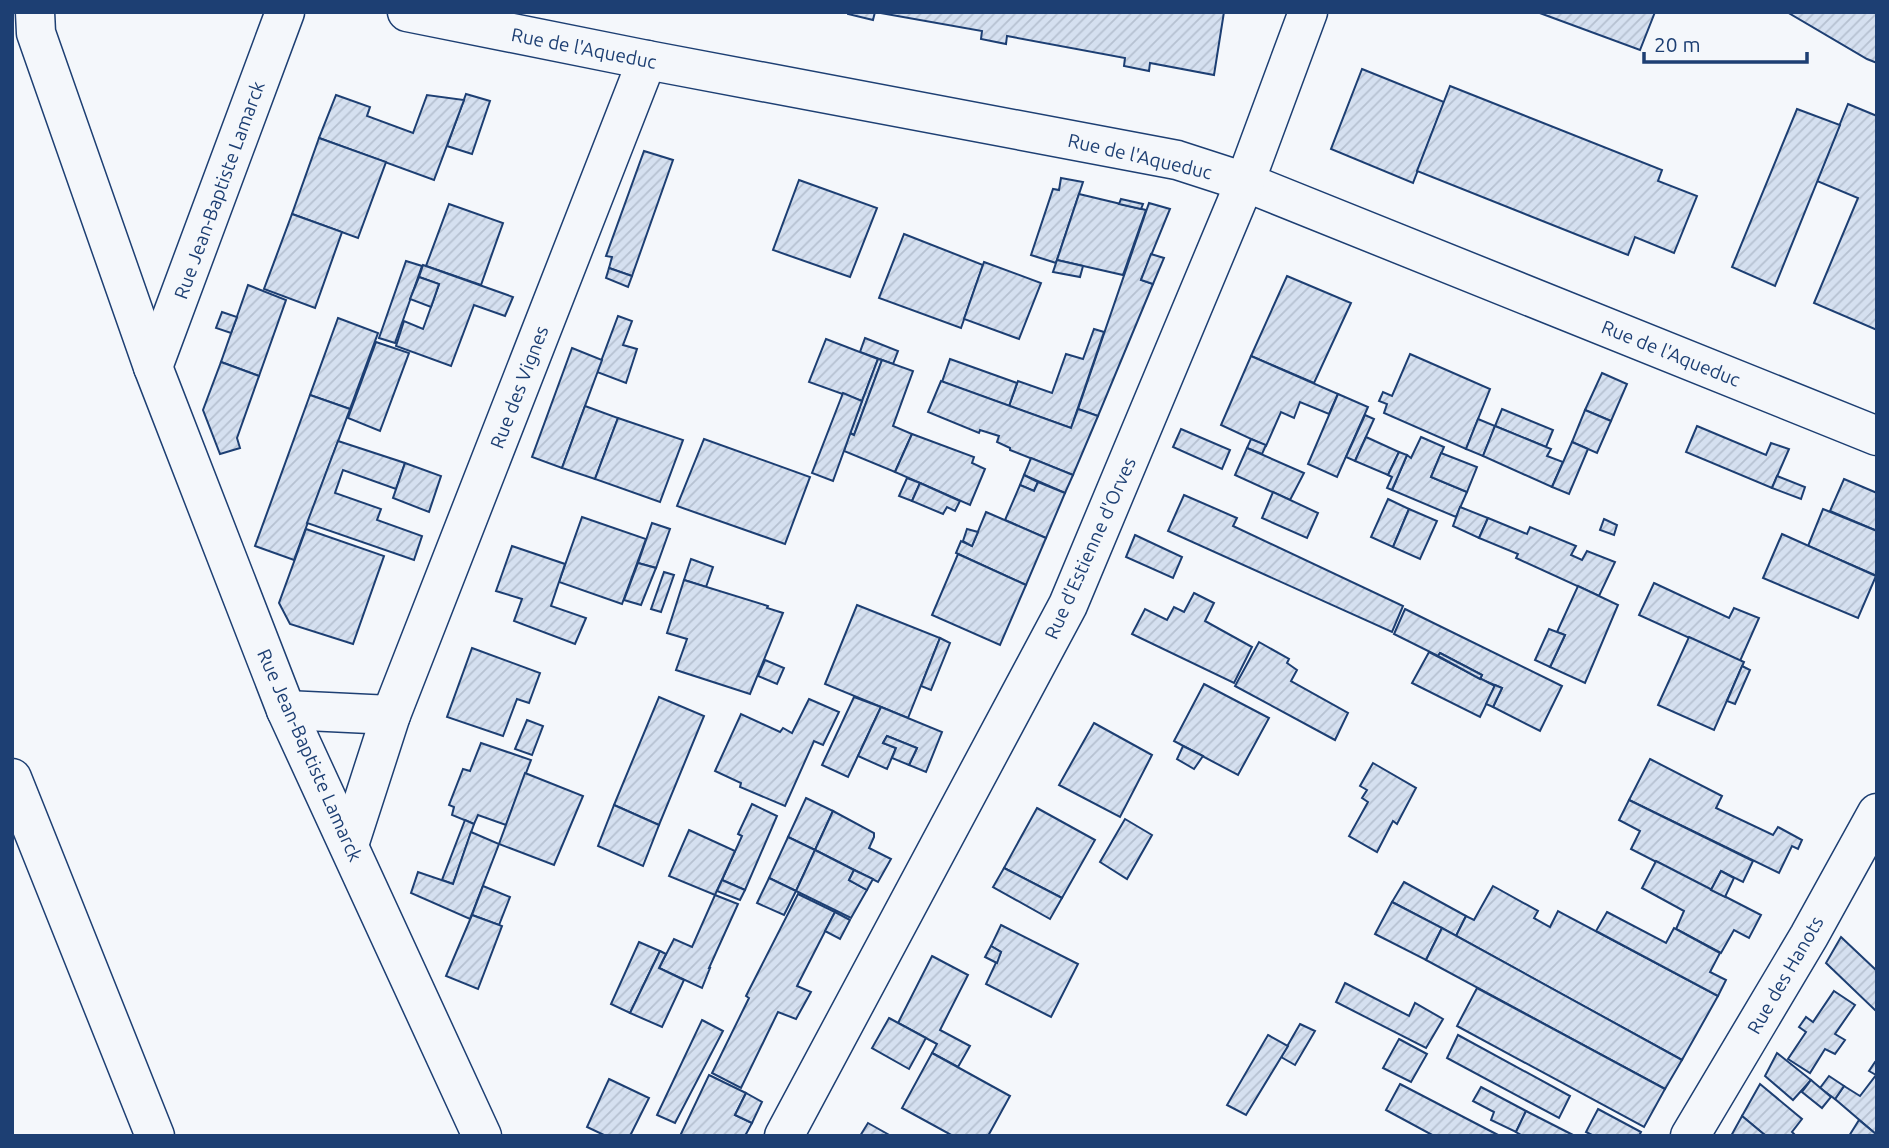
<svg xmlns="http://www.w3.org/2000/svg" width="1889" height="1148" font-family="Ubuntu,sans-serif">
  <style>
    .building { fill: url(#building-hatch); stroke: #1d3f73; stroke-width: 2 }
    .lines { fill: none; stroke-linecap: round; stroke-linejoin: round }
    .minor-casing { stroke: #1d3f73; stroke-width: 41 }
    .minor { stroke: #f4f7fb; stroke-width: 38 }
    .labels { text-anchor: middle; stroke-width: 5; stroke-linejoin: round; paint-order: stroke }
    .street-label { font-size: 19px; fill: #1d3f73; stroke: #f4f7fb }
  </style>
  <defs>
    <pattern id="building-hatch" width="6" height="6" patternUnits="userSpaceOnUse" patternTransform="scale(1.75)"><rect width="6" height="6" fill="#d5e0f0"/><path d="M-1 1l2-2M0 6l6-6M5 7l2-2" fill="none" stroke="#b6c1d1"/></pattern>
  </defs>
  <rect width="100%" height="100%" fill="#f4f7fb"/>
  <g class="building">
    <path d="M848 12H875L873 20 848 14Z"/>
    <path d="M875 12H1224L1214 75 1150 63 1149 71 1124 66 1125 58 1007 36 1006 44 981 39 982 31Z"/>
    <path d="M1537 12H1655L1640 50Z"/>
    <path d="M1787 12H1877V63L1867 59Z"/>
    <path d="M1362 69 1444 102 1413 183 1331 149Z"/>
    <path d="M1450 86 1662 170 1658 181 1697 196 1674 253 1635 237 1628 255 1417 171Z"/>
    <path d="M466 94 490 101 472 154 447 146Z"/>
    <path d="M336 95 370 107 367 116 413 133 427 95 464 100 434 180 319 138Z"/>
    <path d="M1848 104 1877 116V330L1814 303 1858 198 1817 181Z"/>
    <path d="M1797 109 1840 125 1775 286 1732 267Z"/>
    <path d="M319 138 386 162 358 238 292 214Z"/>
    <path d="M644 151 673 160 632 276 609 268 612 257 606 256Z"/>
    <path d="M1061 178 1083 182 1056 263 1031 255 1053 189 1059 190Z"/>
    <path d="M799 180 877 208 850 277 773 250Z"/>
    <path d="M1079 194 1146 210 1123 275 1057 260Z"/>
    <path d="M1121 199 1143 204 1141 209 1119 204Z"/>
    <path d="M1149 203 1170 209 1141 280 1153 284 1098 416 1078 409Z"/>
    <path d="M449 204 503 223 481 285 426 266Z"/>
    <path d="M292 214 342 232 315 308 264 289Z"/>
    <path d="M904 234 983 265 961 328 879 298Z"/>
    <path d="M1151 254 1164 258 1153 284 1141 280Z"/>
    <path d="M1057 260 1083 266 1080 277 1053 272Z"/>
    <path d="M406 261 422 266 395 343 379 338Z"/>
    <path d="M984 262 1041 283 1019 339 964 319Z"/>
    <path d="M423 265 513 297 505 316 474 305 451 366 396 346 404 321 423 329 431 307 439 284 419 277Z"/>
    <path d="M609 268 632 276 628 287 606 278Z"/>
    <path d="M1287 276 1351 303 1314 383 1251 356Z"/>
    <path d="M419 277 439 284 431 307 410 299Z"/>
    <path d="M248 285 286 300 259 376 221 362Z"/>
    <path d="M222 312 237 317 231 333 216 328Z"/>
    <path d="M618 316 632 321 623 345 637 349 626 383 597 372Z"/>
    <path d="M338 318 378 333 350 409 310 395Z"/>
    <path d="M1094 329 1104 332 1071 428 1009 406 1018 381 1052 393 1066 354 1083 359Z"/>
    <path d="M865 338 898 351 893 364 860 352Z"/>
    <path d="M826 339 878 359 862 401 809 382Z"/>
    <path d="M376 342 409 353 380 431 348 418Z"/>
    <path d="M572 348 602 360 562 468 532 457Z"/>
    <path d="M1410 354 1490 389 1466 449 1384 413 1387 404 1379 401 1383 392 1392 396Z"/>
    <path d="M1251 356 1338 394 1329 414 1300 402 1294 418 1281 412 1266 446 1221 425Z"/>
    <path d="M878 359 882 360 854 435 850 433Z"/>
    <path d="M950 359 1017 383 1009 406 942 382Z"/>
    <path d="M882 360 913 371 893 426 912 434 895 472 844 451 850 433 854 435Z"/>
    <path d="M221 362 259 376 237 438 240 448 220 454 203 410Z"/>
    <path d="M1602 373 1627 384 1611 421 1585 410Z"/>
    <path d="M941 381 1071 428 1078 409 1098 416 1073 475 1010 450V448L997 442 999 436 980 430 979 433 928 412Z"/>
    <path d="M843 393 862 401 833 481 812 473Z"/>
    <path d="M1338 394 1368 407 1337 477 1308 464Z"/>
    <path d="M310 395 350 409 294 560 255 546Z"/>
    <path d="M585 406 618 418 595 479 562 468Z"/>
    <path d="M1502 409 1553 430 1546 447 1495 426Z"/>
    <path d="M1585 410 1611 421 1597 453 1572 442Z"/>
    <path d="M1365 415 1374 419 1355 461 1346 457Z"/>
    <path d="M618 418 683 440 660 502 595 479Z"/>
    <path d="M1478 419 1495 426 1483 456 1466 449Z"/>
    <path d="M1495 426 1551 449 1547 456 1563 462 1552 487 1483 456Z"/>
    <path d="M1697 426 1766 455 1771 443 1789 449 1772 488 1686 452Z"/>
    <path d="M1181 429 1230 450 1222 469 1173 447Z"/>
    <path d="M912 434 974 457 972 463 985 469 970 505 895 472Z"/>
    <path d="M1366 437 1399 452 1388 475 1355 461Z"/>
    <path d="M1421 437 1444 447 1431 477 1467 492 1456 517 1392 490 1407 455 1411 458Z"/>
    <path d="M704 439 810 477 785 544 677 506Z"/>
    <path d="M1251 439 1266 445 1262 454 1247 448Z"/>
    <path d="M338 441 405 463 396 489 343 470 335 493 381 509 377 520 422 536 414 560 307 523Z"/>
    <path d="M1572 442 1588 449 1569 494 1552 487Z"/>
    <path d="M1247 448 1304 473 1290 500 1235 475Z"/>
    <path d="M1399 452 1407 455 1392 490 1387 488 1392 477 1388 475Z"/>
    <path d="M1441 453 1477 467 1467 492 1431 477Z"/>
    <path d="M1031 458 1073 475 1065 493 1024 475Z"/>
    <path d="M405 463 441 476 429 512 393 498Z"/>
    <path d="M1024 475 1038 482 1034 491 1020 485Z"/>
    <path d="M1777 476 1805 487 1801 499 1772 488Z"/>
    <path d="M907 478 920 483 912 501 899 496Z"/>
    <path d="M1844 479 1877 493V531L1830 511Z"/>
    <path d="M1038 482 1065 493 1046 538 1005 520 1020 485 1034 491Z"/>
    <path d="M920 483 960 501 955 511 947 507 943 514 912 501Z"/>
    <path d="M1273 492 1318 513 1307 538 1262 518Z"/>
    <path d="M1184 495 1237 518 1233 526 1403 606 1392 632 1168 531Z"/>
    <path d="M1388 499 1409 509 1393 547 1371 537Z"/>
    <path d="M1460 507 1488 518 1479 538 1453 526Z"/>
    <path d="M1409 509 1437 521 1420 559 1393 547Z"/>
    <path d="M1823 509 1877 531V576L1808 546Z"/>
    <path d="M986 512 1046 538 1026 585 956 553 961 541 972 546Z"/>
    <path d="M582 517 646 539 622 604 559 582Z"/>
    <path d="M1488 518 1527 534 1530 527 1576 546 1571 555 1582 560 1587 551 1615 562 1599 596 1516 558 1518 554 1479 538Z"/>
    <path d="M1604 519 1617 525 1614 535 1600 530Z"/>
    <path d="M652 523 670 529 656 568 638 563Z"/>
    <path d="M306 529 384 556 353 644 290 624 279 603Z"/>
    <path d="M967 529 978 532 972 546 963 541Z"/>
    <path d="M1782 534 1876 576 1858 618 1763 578Z"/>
    <path d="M1135 535 1182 557 1173 578 1126 557Z"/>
    <path d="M512 546 565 564 551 606 586 618 575 644 514 621 522 599 496 591Z"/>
    <path d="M958 554 1026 585 1000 645 932 615Z"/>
    <path d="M691 559 713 567 706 587 684 580Z"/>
    <path d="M638 563 656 568 641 605 624 600Z"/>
    <path d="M664 572 674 575 661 612 651 609Z"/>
    <path d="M684 580 768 606 767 608 783 613 750 694 676 670 687 639 667 633Z"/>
    <path d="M1654 583 1729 618 1734 608 1759 618 1740 661 1639 615Z"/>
    <path d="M1578 586 1618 605 1585 683 1550 667 1565 635 1557 632Z"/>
    <path d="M1194 593 1214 603 1205 621 1252 647 1234 683 1132 634 1145 609 1167 620 1174 607 1184 612Z"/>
    <path d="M857 605 940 638 908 718 825 684Z"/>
    <path d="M1405 609 1562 686 1540 731 1493 707 1502 688 1480 679 1482 675 1440 653 1438 656 1394 634Z"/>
    <path d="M1549 629 1565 635 1550 667 1535 660Z"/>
    <path d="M1689 637 1744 662 1714 730 1658 705Z"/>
    <path d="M940 638 950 643 931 690 921 686Z"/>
    <path d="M1259 642 1289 659 1287 663 1297 670 1291 681 1348 713 1335 740 1235 686Z"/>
    <path d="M472 648 540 673 529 703 517 699 503 736 447 717Z"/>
    <path d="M1429 652 1495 686 1480 717 1412 683Z"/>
    <path d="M1440 653 1482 675 1480 679 1438 656Z"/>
    <path d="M765 660 784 668 777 684 758 676Z"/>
    <path d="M1742 666 1750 670 1735 704 1727 701Z"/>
    <path d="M1204 684 1269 718 1238 775 1174 741Z"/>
    <path d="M1495 685 1502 688 1493 707 1486 704Z"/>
    <path d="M659 697 704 716 659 825 614 805Z"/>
    <path d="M854 697 881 707 848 777 822 765Z"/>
    <path d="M809 699 839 712 823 745 814 741 785 806 740 787 741 783 715 771 741 714 780 732 783 728 792 733Z"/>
    <path d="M881 707 942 732 926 772 909 765 917 748 887 736 883 743 896 748 887 769 858 756Z"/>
    <path d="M527 720 543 726 532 755 515 749Z"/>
    <path d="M1094 723 1152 755 1120 817 1059 785Z"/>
    <path d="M887 736 917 748 909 765 892 758 896 748 883 743Z"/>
    <path d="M481 743 531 760 506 825 478 815 474 824 452 815 454 807 449 805 463 769 470 771Z"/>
    <path d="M1183 746 1203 756 1194 769 1177 759Z"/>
    <path d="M1650 759 1722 796 1716 808 1773 835 1778 827 1802 840 1798 849 1792 846 1779 873 1629 800Z"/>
    <path d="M1373 763 1416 788 1397 824 1393 821 1377 852 1349 836 1368 802 1362 798 1367 790 1360 786Z"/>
    <path d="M525 773 583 796 554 865 499 844Z"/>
    <path d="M806 798 833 811 815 850 788 837Z"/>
    <path d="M1629 800 1753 861 1743 882 1721 871 1711 890 1631 849 1640 831 1619 820Z"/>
    <path d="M752 804 777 816 745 890 722 880 742 836 738 834Z"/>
    <path d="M614 805 659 825 643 866 598 846Z"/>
    <path d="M1037 808 1095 840 1062 898 1004 868Z"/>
    <path d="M833 811 874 833V837L869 848 891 859 878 882 815 850Z"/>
    <path d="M1125 819 1152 835 1127 879 1100 862Z"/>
    <path d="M465 820 474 824 453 884 442 880Z"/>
    <path d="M689 830 735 851 715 895 669 876Z"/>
    <path d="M471 832 499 844 470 919 411 893 418 872 453 884Z"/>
    <path d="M788 837 815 850 796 891 769 878Z"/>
    <path d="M815 850 854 870 849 880 867 890 851 918 796 891Z"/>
    <path d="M1656 861 1761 915 1749 938 1734 930 1721 953 1676 929 1684 911 1642 888Z"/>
    <path d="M1004 868 1062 898 1050 919 993 887Z"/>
    <path d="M854 870 873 879 867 890 849 880Z"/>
    <path d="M1721 871 1734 878 1725 897 1711 890Z"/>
    <path d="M769 878 796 891 784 915 757 903Z"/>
    <path d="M722 880 745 890 740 900 717 891Z"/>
    <path d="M1404 882 1466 916 1456 936 1392 902Z"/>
    <path d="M483 886 510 897 499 925 472 915Z"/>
    <path d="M1493 886 1538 911 1534 918 1550 927 1558 911 1718 996 1682 1060 1456 936 1466 916 1474 920Z"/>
    <path d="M798 894 835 912 797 986 811 992 796 1019 778 1012 741 1088 712 1073 749 998 746 996Z"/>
    <path d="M715 895 738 904 709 968H710L702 988 659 968 674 939 692 947Z"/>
    <path d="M1392 902 1442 928 1426 960 1375 934Z"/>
    <path d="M835 912 850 920 840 939 825 931Z"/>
    <path d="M1607 912 1666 943 1674 928 1676 929 1720 953 1710 972 1726 980 1718 996 1596 931Z"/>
    <path d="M472 915 502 926 478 989 446 976Z"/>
    <path d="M1001 925 1078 964 1051 1017 986 984 1001 952 991 946Z"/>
    <path d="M1442 928 1682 1060 1665 1089 1426 960Z"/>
    <path d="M1841 937 1877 971V1012L1826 963Z"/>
    <path d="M639 942 660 951 630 1013 611 1004Z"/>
    <path d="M991 946 1001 952 997 963 985 957Z"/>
    <path d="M660 951 666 954 659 968 684 980 662 1027 630 1013Z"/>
    <path d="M932 956 968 975 940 1030 970 1046 958 1067 932 1053 937 1044 898 1023Z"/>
    <path d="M1345 983 1409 1016 1415 1003 1443 1019 1426 1048 1336 1002Z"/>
    <path d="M1477 988 1665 1089 1644 1127 1457 1026Z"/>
    <path d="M1834 991 1855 1005 1835 1034 1845 1040 1835 1054 1825 1049 1810 1073 1788 1059 1806 1032 1799 1027 1806 1017 1813 1022Z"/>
    <path d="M889 1018 926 1038 909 1069 872 1048Z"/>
    <path d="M702 1020 723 1031 675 1123 657 1115Z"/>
    <path d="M1300 1024 1315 1031 1295 1065 1281 1057Z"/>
    <path d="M1268 1035 1288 1046 1246 1115 1227 1105Z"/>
    <path d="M1458 1035 1570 1096 1559 1118 1447 1058Z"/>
    <path d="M1399 1039 1427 1054 1411 1082 1383 1068Z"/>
    <path d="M932 1053 1010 1096 988 1136H953L902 1108Z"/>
    <path d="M1777 1053 1811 1080 1793 1100 1765 1076Z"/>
    <path d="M1875 1062 1877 1063V1135L1835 1099 1844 1086 1860 1096 1876 1075 1869 1071Z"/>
    <path d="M709 1075 746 1093 735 1115 752 1123 745 1136H680Z"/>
    <path d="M1829 1076 1844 1086 1835 1099 1820 1088Z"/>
    <path d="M609 1079 649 1098 630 1136H606L587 1127Z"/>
    <path d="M1811 1080 1831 1097 1822 1108 1802 1092Z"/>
    <path d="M1400 1084 1500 1136H1434L1386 1110Z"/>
    <path d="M1760 1084 1802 1119 1792 1132 1796 1136H1766L1742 1116Z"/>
    <path d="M1481 1087 1526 1111 1516 1132 1491 1120 1494 1112 1473 1101Z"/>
    <path d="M746 1093 762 1102 752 1123 735 1115Z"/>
    <path d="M1598 1109 1641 1132 1639 1136H1594L1586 1132Z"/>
    <path d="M1526 1111 1575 1136H1523L1516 1132Z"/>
    <path d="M1742 1116 1766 1136H1731Z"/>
    <path d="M1859 1120 1877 1135V1136H1849Z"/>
    <path d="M868 1123 891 1136H860Z"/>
  </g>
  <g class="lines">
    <g class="minor-casing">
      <g id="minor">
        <path d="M35 12 36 33 153 367 286 710 482 1136"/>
        <path d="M407 12 647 60 1177 160 1245 182 1877 436"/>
        <path d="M153 367 285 12"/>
        <path d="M286 710 391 715"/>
        <path d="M12 778 155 1136"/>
        <path d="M349 845 391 715 647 60"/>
        <path d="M784 1136 1068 605 1245 182 1308 12"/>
        <path d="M1690 1136 1809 936 1877 813"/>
      </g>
    </g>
    <use href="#minor" class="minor"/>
  </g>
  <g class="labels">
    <g class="street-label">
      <text transform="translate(584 48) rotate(11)" y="7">Rue de l'Aqueduc</text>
      <text transform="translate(1140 156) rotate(13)" y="7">Rue de l'Aqueduc</text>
      <text transform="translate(219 190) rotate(-70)" y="7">Rue Jean-Baptiste Lamarck</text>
      <text transform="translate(1671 353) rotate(22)" y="7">Rue de l'Aqueduc</text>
      <text transform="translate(519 387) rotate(-69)" y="7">Rue des Vignes</text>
      <text transform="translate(1090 548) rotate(-66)" y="7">Rue d'Estienne d'Orves</text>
      <text transform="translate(310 755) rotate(66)" y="7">Rue Jean-Baptiste Lamarck</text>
      <text transform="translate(1785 975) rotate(-60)" y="7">Rue des Hanots</text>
    </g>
  </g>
  <rect width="1889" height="1148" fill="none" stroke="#1d3f73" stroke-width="28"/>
  <path d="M1644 52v10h163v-10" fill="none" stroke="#1d3f73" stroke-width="3.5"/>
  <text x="1654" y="52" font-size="21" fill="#1d3f73" stroke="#f4f7fb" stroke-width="5" paint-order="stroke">20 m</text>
</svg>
